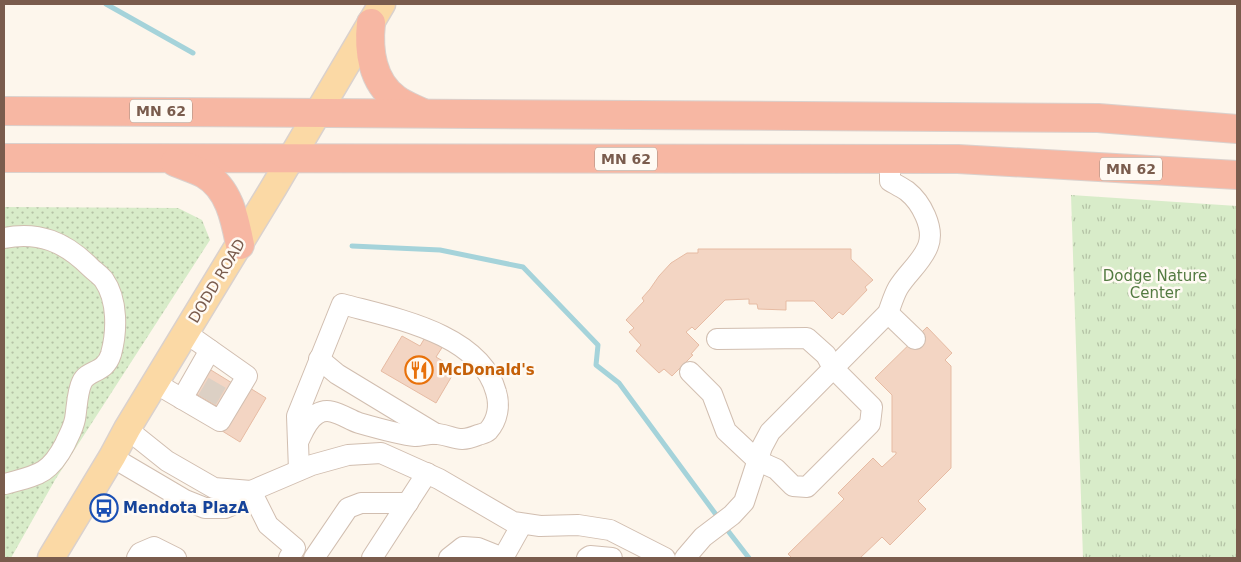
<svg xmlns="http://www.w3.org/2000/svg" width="1241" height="562" font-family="'DejaVu Sans',sans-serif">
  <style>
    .grass { fill: url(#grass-dots) }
    .park { fill: url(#park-tufts) }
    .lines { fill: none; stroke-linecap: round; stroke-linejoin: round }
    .stream { stroke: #a5d3da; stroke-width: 5 }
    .building { fill: #f3d5c3; stroke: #e6bba3 }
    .minor-tunnel { stroke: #dcd0c4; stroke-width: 20; stroke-dasharray: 20 10; stroke-linecap: butt }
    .minor-casing { stroke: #d1beb0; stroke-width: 22 }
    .major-casing { stroke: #dad1cd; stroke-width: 29 }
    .highway-casing { stroke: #dad1cd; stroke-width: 30 }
    .minor { stroke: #fff; stroke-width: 20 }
    .major { stroke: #fbd9a5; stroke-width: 26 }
    .highway { stroke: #f7b7a3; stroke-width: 28 }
    .labels { text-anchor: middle; stroke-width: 5; stroke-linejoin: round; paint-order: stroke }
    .shield { fill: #fffaf3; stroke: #a28b7f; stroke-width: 1 }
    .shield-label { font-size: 14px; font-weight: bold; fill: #7a5c4d }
    .park-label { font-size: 15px; fill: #537a41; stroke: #fffaf3 }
    .street-label { font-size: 15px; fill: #7a5c4d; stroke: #fffaf3 }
    .food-label { font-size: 15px; font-weight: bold; fill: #c56008; stroke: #fffaf3; text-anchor: start }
    .transit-label { font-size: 15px; font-weight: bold; fill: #164399; stroke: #fffaf3; text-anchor: start }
  </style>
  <defs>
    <pattern id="grass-dots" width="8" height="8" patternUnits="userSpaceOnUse" patternTransform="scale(1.25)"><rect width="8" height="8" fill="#d8ecc9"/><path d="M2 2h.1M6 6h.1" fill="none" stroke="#b4c2a5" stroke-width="1.8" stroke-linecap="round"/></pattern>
    <pattern id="park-tufts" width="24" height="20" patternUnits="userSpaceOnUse" patternTransform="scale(1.25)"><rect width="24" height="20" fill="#d8ecc9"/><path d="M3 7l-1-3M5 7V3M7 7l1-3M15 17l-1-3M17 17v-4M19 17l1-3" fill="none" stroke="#b4c2a5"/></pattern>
  </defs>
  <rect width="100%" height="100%" fill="#fdf6ec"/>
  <path class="grass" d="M4 207 178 208 202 220 210 240 55 480 11 558H4Z"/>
  <path class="park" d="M1071 195 1237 206V558H1083Z"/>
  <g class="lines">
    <g class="stream">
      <path d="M106 4 193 53"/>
      <path d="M352 246 440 250 523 267 598 345 596 365 619 383 720 520"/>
      <path d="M725 527 749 558"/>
    </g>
  </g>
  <g class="building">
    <path d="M698 249H851V259L873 280 865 287 867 290 843 315 839 312 832 319 814 301H786V310L758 309 757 304H749V299L725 300 695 330 692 327 686 332 699 345 691 354 693 355 672 376 664 369 659 373 636 351 641 345 629 332 634 328 626 320 644 301 642 298 650 289 659 276 671 263 687 253H698Z"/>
    <path d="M927 327 952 353 945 360 951 366V468L918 501 926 509 890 545 882 537 860 558H792L788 554 844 499 838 493 873 458 882 467 896 454V452H892V395L875 378Z"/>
    <path d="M402 336 420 346 426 336 443 346 436 357 456 369 436 403 381 371Z"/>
    <path d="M206 367 237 386 223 410 191 391Z"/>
    <path d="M245 385 266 398 240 442 219 429Z"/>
  </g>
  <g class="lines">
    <path class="minor-tunnel" d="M207 400 221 376"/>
    <g class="minor-casing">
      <g id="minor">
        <path d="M4 238C39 231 65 242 90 267 94 271 100 275 104 280 118 300 117 332 111 354 105 374 88 369 82 382 77 392 77 408 75 419 73 429 69 435 65 444 49 475 37 475 5 484"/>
        <path d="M888 313 915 339"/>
        <path d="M319 359 337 374 436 434"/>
        <path d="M690 372 712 394 726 431 758 461 776 469 793 486 807 487 870 424 872 407 833 368 826 355 807 338 717 339"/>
        <path d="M155 383 220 421 247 376 186 333"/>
        <path d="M182 399 210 350"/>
        <path d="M127 429 167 461 214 488 251 491"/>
        <path d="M298 442C303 432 307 420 317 414 331 405 346 419 359 423 373 427 401 435 415 436 422 436 430 433 438 434 457 437 458 443 478 435 481 434 486 433 488 431 498 420 500 405 496 392 480 333 393 318 342 304L297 416 299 470"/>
        <path d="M112 457 185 500 205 508H225L237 503 251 491 312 465 348 455 381 453 439 479 513 522 540 526 578 525 610 530 665 558"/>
        <path d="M251 491 268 525 295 548 289 558"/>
        <path d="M137 558 140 553 154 547 176 558"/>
        <path d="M314 558 348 508 361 503H408"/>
        <path d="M372 558 427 473"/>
        <path d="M449 558 463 547 478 548 503 558"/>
        <path d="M503 558 522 524"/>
        <path d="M587 558 590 556 612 558"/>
        <path d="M685 558 703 537 732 515 744 502 762 447 770 432 888 313C891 305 894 295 898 288 907 273 922 262 928 246 935 228 921 202 907 191 901 187 895 184 890 181V159"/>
      </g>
    </g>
    <g class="major-casing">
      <path id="major" d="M51 558 112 457 127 429 274 187 382 4"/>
    </g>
    <g class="highway-casing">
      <g id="highway">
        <path d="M371 23C368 50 372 82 396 99 404 105 413 108 421 112"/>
        <path d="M4 111 1098 118 1237 129"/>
        <path d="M4 158 958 159 1237 175"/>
        <path d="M175 162C184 166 195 169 204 174 229 188 235 219 240 245"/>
      </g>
    </g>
    <use href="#minor" class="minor"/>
    <use href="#major" class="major"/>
    <use href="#highway" class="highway"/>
  </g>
  <defs>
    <g id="restaurant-ring" transform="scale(1.4375)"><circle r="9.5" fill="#fffaf3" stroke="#e8710a" stroke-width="1.5"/><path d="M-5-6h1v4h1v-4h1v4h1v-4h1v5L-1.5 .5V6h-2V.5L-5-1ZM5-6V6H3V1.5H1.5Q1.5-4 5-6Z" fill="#e8710a"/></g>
    <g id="bus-ring" transform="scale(1.4375)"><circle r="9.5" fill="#fffaf3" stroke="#1a4fb4" stroke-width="1.5"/><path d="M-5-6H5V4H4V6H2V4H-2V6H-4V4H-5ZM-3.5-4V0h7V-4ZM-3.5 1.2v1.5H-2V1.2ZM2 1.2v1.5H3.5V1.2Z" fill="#1a4fb4"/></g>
  </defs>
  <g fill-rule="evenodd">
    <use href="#restaurant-ring" x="419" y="370"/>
    <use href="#bus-ring" x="104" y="508"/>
  </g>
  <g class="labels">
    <g class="shield">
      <rect x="130" y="99.5" width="62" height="23" rx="4"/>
      <rect x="595" y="147.5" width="62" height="23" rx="4"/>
      <rect x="1100" y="157.5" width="62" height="23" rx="4"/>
    </g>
    <g class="shield-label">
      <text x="161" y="116">MN 62</text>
      <text x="626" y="164">MN 62</text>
      <text x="1131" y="174">MN 62</text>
    </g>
    <g class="park-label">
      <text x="1155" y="281">Dodge Nature<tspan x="1155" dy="17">Center</tspan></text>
    </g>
    <g class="street-label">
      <text transform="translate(217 281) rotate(-59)" y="5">DODD ROAD</text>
    </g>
    <g class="food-label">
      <text x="438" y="375">McDonald's</text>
    </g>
    <g class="transit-label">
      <text x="123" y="513">Mendota PlazA</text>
    </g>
  </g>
  <rect width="1241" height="562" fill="none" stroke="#7a5c4d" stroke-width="10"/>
</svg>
